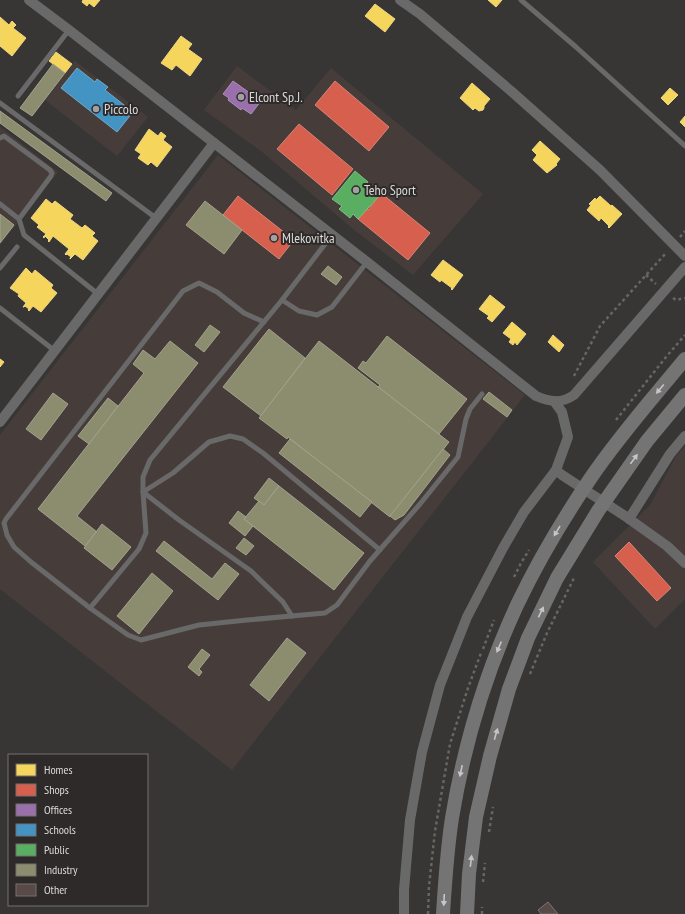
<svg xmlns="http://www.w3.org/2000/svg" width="685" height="914" font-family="'PT Sans Narrow',sans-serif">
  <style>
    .built { fill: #463d3b }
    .homes { fill: #f6d55c; stroke: #eed682 }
    .shops { fill: #d6604d; stroke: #d88477 }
    .offices { fill: #9970ab; stroke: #ad90b9 }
    .schools { fill: #4393c3; stroke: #71a8ca }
    .public { fill: #5aae61; stroke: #81bb85 }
    .industry { fill: #8c8c6e; stroke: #a4a38e }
    .building { fill: #594a47; stroke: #767575 }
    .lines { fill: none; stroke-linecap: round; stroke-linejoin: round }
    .path { stroke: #666665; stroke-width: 2.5; stroke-dasharray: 3 3; stroke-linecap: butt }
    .lane { stroke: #696969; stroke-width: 5 }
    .street { stroke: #696969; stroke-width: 10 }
    .secondary { stroke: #757474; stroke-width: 14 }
    .oneway { fill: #c7c5c5 }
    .poi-dot { fill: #a2a0a0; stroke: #2e2a2a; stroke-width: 1.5 }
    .labels { text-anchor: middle; stroke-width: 4; stroke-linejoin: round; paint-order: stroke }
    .poi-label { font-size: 14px; fill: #dbd9d9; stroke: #2e2a2a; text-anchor: start }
  </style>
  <rect width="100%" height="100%" fill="#373635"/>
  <g class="built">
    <path d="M75 61 148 117 117 156 45 100Z"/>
    <path d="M237 66 296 110 331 68 483 194 413 275 353 229 261 151 204 110Z"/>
    <path d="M0 127 58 172 0 245Z"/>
    <path d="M218 155 525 395 232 770 0 589V435Z"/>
    <path d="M685 446V599L655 629 593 562 650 505 676 456Z"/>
  </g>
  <g class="homes">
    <path d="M83 0H100L94 7 89 3 87 6 82 2Z"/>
    <path d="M488 0H502L496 7Z"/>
    <path d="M375 4 395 19 385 32 365 16Z"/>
    <path d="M0 17 9 25 12 21 16 25 13 28 26 38 12 56 0 46Z"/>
    <path d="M181 36 192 44 188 49 202 59 190 76 176 65 172 70 161 63Z"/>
    <path d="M56 52 72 64 65 73 49 61Z"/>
    <path d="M472 83 490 99 484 106V108L483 110 479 111 475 108 473 110 460 98Z"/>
    <path d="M670 88 678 95 668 105 661 98Z"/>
    <path d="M685 116V127L680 122Z"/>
    <path d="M149 129 158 136 161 132 166 136 163 140 172 147 157 167 151 162 148 165 138 158 141 154 135 150Z"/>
    <path d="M540 141 560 159 556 164 557 165 547 173 533 160 537 155 532 150Z"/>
    <path d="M600 196 611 206 612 205 622 214 609 228 608 227 609 226 601 218 599 221 587 210 591 205 589 204 595 198 596 200Z"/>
    <path d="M46 199 52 204 55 201 73 215 70 219 82 228 85 225 95 233 92 236 98 241 83 260 75 254 70 259V258L71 257 67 254 66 255 65 254 69 249 53 236 49 242 48 241 49 240 45 236 44 238 43 237 46 234 37 227 39 225 31 218Z"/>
    <path d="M443 260 463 275 452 290 451 289 452 288 441 280 440 282 431 275Z"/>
    <path d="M26 268 32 274 35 270 53 285 51 288 57 293 41 312 33 306 29 311 28 310 29 309 25 306 24 307H23L26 303 18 296 19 294 10 288Z"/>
    <path d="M490 295 505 307 492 322 487 318 489 316 479 309Z"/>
    <path d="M512 322 526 334 517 345 515 342 513 345 509 342 511 339 503 333Z"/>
    <path d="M553 335 564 345 559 352 548 342Z"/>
    <path d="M0 359 4 362 0 367Z"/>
  </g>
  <g class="shops">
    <path d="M335 81 389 127 369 151 315 105Z"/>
    <path d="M299 124 353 169 332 195 277 149Z"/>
    <path d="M381 193 430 233 408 260 358 219 367 209 368 210Z"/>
    <path d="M238 196 294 240 279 259 223 215Z"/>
    <path d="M629 542 671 588 657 601 615 556Z"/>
  </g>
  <path class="offices" d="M233 81 261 101 251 114 242 108 241 110 228 100 229 98 223 94Z"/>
  <path class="schools" d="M77 68 95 82 97 79 108 87 105 90 133 112 117 132 61 88Z"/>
  <path class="public" d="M355 171 368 182 366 185 379 196 358 219 353 214 350 218 339 209 342 206 332 199Z"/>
  <g class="industry">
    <path d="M53 64 65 73 32 116 20 108Z"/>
    <path d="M0 111 112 193 106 201 0 123Z"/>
    <path d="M205 201 242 230 224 254 186 225Z"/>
    <path d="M0 214 14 225 0 243Z"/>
    <path d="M328 266 342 277 336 285 321 274Z"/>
    <path d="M210 325 220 332 204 352 195 345Z"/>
    <path d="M269 329 305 358 261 416 223 387Z"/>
    <path d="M387 336 467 399 439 434 378 387 380 385 358 368 363 361 366 363Z"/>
    <path d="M170 341 198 363 77 516 97 532 85 546 38 509 144 373 133 364 143 350 155 359Z"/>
    <path d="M319 341 449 442 390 517 288 437 287 439 259 418Z"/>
    <path d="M489 392 512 410 507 417 483 399Z"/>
    <path d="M53 393 68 404 41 440 26 429Z"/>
    <path d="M108 398 118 406 89 444 78 436Z"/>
    <path d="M290 439 372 502 360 517 279 453Z"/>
    <path d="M443 449 450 455 404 515 395 520 390 516Z"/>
    <path d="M269 478 279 486 264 505 254 498Z"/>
    <path d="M279 486 364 553 334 590 244 519 259 501 264 505Z"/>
    <path d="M238 511 246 517 244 519 253 526 245 536 229 523Z"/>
    <path d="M102 524 131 547 112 570 84 548Z"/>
    <path d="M244 538 254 546 246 555 236 548Z"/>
    <path d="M164 541 212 579 225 563 239 574 218 600 156 551Z"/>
    <path d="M152 573 173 591 139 634 117 616Z"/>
    <path d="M287 638 306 653 269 701 250 685Z"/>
    <path d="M202 649 210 655 199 669 202 672 199 676 188 667Z"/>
  </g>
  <path class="building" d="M548 902 558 914H541L538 910Z"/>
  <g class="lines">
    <g class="path">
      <path d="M680 237 685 231"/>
      <path d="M646 275 656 284"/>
      <path d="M673 298 676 300 685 298"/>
      <path d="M574 376 600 326 666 253"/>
      <path d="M616 420 666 357 685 335"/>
      <path d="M514 577 521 563 529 550"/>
      <path d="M483 649 494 620"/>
      <path d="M530 674 547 633 575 576"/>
      <path d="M489 832 493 807"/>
      <path d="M483 882 485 863"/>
      <path d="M428 914 429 886 435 831 450 744 468 688 481 653"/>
      <path d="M482 914V907"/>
    </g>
    <g class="lane">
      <path d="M521 0 576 47 685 146"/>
      <path d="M18 96 69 30"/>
      <path d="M0 103 156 218"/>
      <path d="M0 138 4 136 50 170 52 173 51 176 19 219"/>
      <path d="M0 204 19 219 24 235 98 294"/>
      <path d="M0 268 17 247"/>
      <path d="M282 300 299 311 317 315 332 307 367 262"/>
      <path d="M0 308 55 351"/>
      <path d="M264 322 244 313 217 292 199 283 183 291 6 519 4 523 7 535 14 547 31 562 90 608 128 635 141 640 199 625 247 620 325 613 337 605 370 561 420 504 458 457 466 419 470 409 482 394"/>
      <path d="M90 608 139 549 146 533 143 492V477L150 460 282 300 332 235"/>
      <path d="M292 616 283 602 251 571 179 520 143 492 173 473 209 442 230 436 243 439 263 453 380 550"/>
    </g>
    <g class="street">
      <path d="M29 0 69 30 367 262 536 396C550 402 561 404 574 395L685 267"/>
      <path d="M400 0 420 14 511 91 600 170 685 256"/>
      <path d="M0 422 214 143"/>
      <path d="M556 470 562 475 625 516 667 546 685 563"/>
      <path d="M629 519 670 454 685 436"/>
      <path d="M404 914V890L410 820 422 752 440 685 467 617 503 548 524 512 556 470 568 437 562 412 554 401"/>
    </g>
    <g class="secondary">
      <path d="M443 914C445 882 447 850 452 818 464 745 486 672 517 605 538 561 563 519 590 479 619 436 653 398 685 359"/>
      <path d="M467 914 469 874 476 817 490 756 509 689 528 638 557 578 598 511 647 441 685 395"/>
    </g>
  </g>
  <defs><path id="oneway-solid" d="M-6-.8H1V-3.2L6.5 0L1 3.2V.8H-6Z"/></defs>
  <g class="oneway">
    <use href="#oneway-solid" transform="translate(660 389) rotate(130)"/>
    <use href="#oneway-solid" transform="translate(634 459) rotate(-54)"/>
    <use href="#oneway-solid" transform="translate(557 531) rotate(121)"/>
    <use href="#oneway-solid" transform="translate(541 612) rotate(-64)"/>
    <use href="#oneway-solid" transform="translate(499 647) rotate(113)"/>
    <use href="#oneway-solid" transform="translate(496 734) rotate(-74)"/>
    <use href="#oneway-solid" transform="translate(461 771) rotate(102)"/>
    <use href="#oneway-solid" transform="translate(471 861) rotate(-83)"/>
    <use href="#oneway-solid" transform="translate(444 900) rotate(93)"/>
  </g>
  <g class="poi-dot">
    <circle cx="241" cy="97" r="4"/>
    <circle cx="96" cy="109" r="4"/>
    <circle cx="356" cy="190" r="4"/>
    <circle cx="274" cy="238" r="4"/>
  </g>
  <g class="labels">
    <g class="poi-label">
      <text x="249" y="102">Elcont Sp.J.</text>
      <text x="104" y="114">Piccolo</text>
      <text x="364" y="195">Teho Sport</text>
      <text x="282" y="243">Mlekovitka</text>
    </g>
  </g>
  <rect x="8" y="754" width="140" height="152" fill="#2e2a2a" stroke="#737070"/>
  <rect x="16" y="764" width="20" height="12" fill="#f6d55c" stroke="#737070"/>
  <text x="44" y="774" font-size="12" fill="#dbd9d9">Homes</text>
  <rect x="16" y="784" width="20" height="12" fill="#d6604d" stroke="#737070"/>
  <text x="44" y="794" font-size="12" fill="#dbd9d9">Shops</text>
  <rect x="16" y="804" width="20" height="12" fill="#9970ab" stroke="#737070"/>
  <text x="44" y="814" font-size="12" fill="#dbd9d9">Offices</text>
  <rect x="16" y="824" width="20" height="12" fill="#4393c3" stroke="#737070"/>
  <text x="44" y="834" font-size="12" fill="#dbd9d9">Schools</text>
  <rect x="16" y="844" width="20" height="12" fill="#5aae61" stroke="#737070"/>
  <text x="44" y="854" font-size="12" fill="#dbd9d9">Public</text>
  <rect x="16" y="864" width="20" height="12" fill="#8c8c6e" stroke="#737070"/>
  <text x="44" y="874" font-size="12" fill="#dbd9d9">Industry</text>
  <rect x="16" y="884" width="20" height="12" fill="#594a47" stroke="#737070"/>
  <text x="44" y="894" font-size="12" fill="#dbd9d9">Other</text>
</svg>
